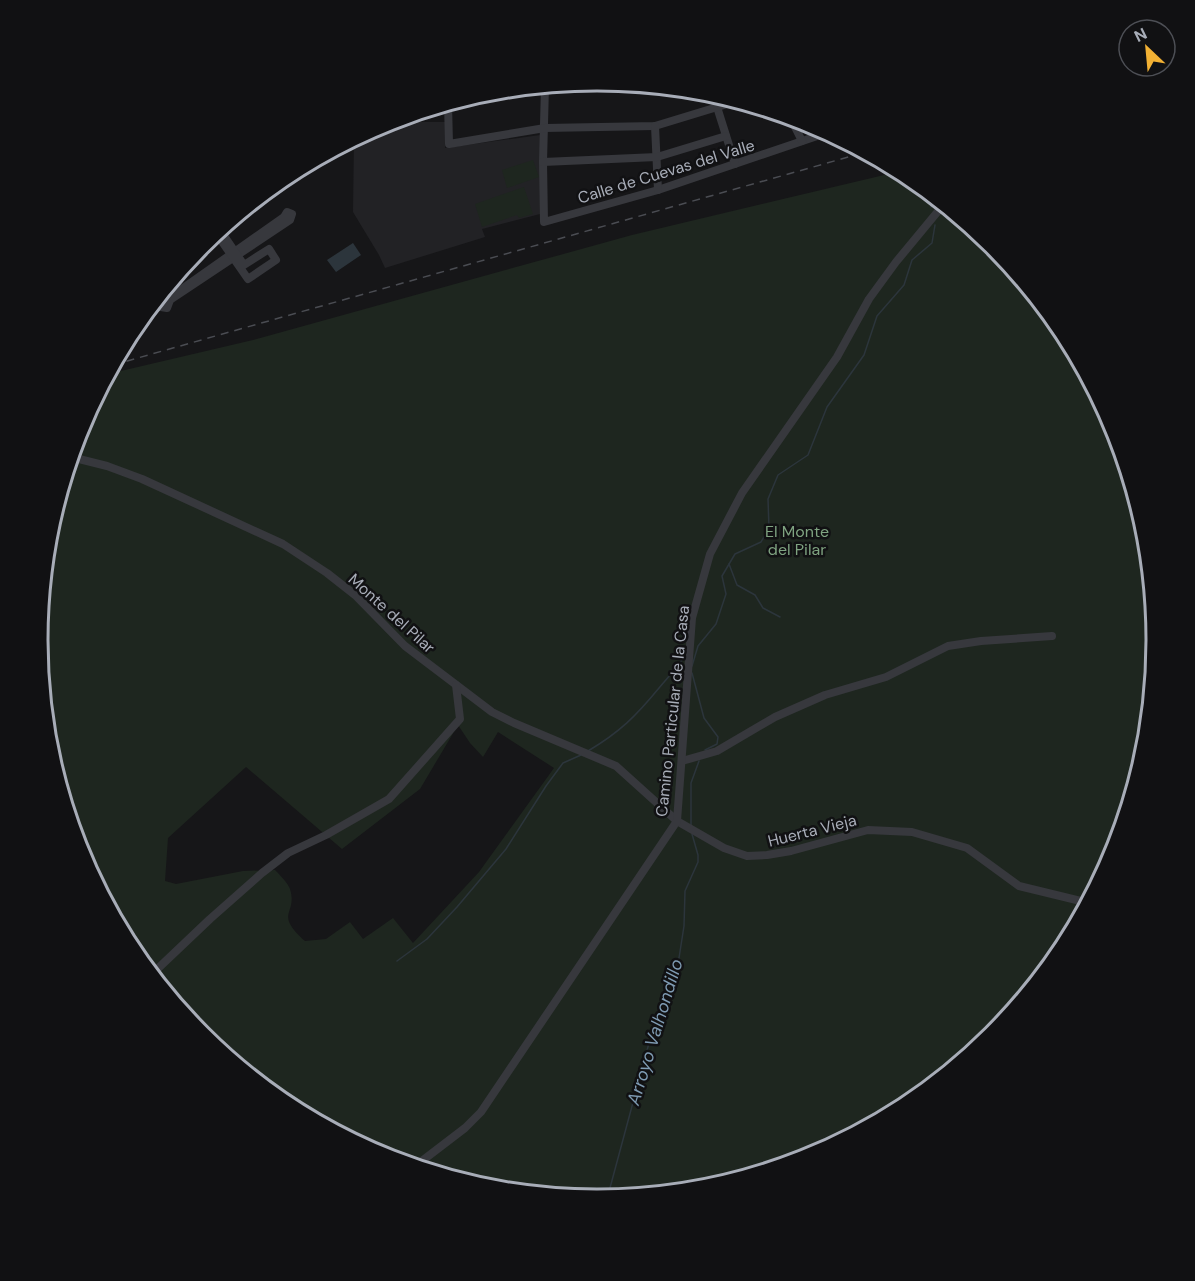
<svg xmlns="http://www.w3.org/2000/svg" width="1195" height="1281" font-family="'DM Sans',sans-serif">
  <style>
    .built { fill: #222225 }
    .green { fill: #1e261f; fill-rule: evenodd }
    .water { fill: #2c353c }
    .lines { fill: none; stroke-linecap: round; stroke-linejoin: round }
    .stream { stroke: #2c353c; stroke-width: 1.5 }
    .minor { stroke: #37383d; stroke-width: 8 }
    .rail { stroke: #4a4c52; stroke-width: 1.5; stroke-dasharray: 8 6; stroke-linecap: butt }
    .labels { text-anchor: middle; stroke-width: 5; stroke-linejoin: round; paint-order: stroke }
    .street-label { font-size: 16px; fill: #a8adb8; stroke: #111113 }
    .park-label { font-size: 16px; fill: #7fa381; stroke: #111113 }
    .water-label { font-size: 18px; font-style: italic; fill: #7f9bb3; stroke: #111113 }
    .rim { fill: none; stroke: #a8adb8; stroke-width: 3 }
  </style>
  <rect width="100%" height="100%" fill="#161618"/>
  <path class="built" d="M388 122H445V148L540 135V214L482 229 485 237 385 268 379 255 353 212 354 139Z"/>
  <g class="green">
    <path d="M533 160 539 177 507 188 502 170Z"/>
    <path d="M901 171 909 175 994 245 1063 330 1115 427 1147 532 1157 640 1147 750 1115 855 1063 952 993 1037 908 1106 811 1158 706 1190 597 1200 488 1190 383 1158 286 1106 201 1036 132 951 80 854 48 749 38 640 48 531 80 426 108 374 253 340 632 235ZM458 725 470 743 483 757 498 732 554 768 479 872 413 943 393 918 363 939 350 922 326 939 305 941C273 912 298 915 290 889 288 883 280 875 275 870L243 871 176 884 165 881 168 838 246 767 342 849 420 789Z"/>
    <path d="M524 187 533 214 519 218 517 215 482 227 475 204Z"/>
  </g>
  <path class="water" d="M353 243 361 255 336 272 327 260Z"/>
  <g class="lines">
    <g class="stream">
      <path d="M931 207 937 198"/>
      <path d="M729 564 737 585 755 595 763 608 780 617"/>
      <path d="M692 666 698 646 716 624 726 594 722 576 735 554 761 542 769 528 768 499 778 475 808 455 827 407 864 355 877 316 904 285 912 260 932 243 935 225"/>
      <path d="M692 673 704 718 718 737 717 744 705 750"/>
      <path d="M588 751C620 732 636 716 659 688 669 676 678 667 686 654"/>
      <path d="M691 826V783L699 761"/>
      <path d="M397 961 427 939 457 907 506 849 546 786 563 763 581 755"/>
      <path d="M607 1199 649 1043 679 958 684 926 685 891 698 862V855L692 834"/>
    </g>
    <g class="minor">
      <path d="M545 86 543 162 544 222 658 190 829 132"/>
      <path d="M716 94 717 107 735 164"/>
      <path d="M448 103 449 144 545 128 655 126 737 101"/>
      <path d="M790 117 802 141"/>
      <path d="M655 126 658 190"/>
      <path d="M543 162 657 157 726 136"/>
      <path d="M287 212 292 214 290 220 170 300 167 308 161 307 159 302 161 299 169 298 284 217Z"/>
      <path d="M216 233 248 279 276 260 269 249 244 265 220 230"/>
      <path d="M71 457 107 466 142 479 283 544 327 573 355 595 405 646 492 712 514 723 616 766 677 821 724 848 747 856 767 855 791 851 868 830 912 832 967 848 1019 886 1089 903"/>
      <path d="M682 761 717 751 775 717 825 695 886 677 948 646 981 641 1052 636"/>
      <path d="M151 975 210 919 262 873 288 853 326 835 389 799 460 719 456 685"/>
      <path d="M414 1167 465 1128 481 1112 677 821 692 618 710 554 742 493 837 357 869 299 896 262 944 204"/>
    </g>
    <path class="rail" d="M113 365 866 152"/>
  </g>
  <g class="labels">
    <g class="street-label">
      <text transform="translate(666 171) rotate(-17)" y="6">Calle de Cuevas del Valle</text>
      <text transform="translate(392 613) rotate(42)" y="6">Monte del Pilar</text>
      <text transform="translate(672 711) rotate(-84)" y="6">Camino Particular de la Casa</text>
      <text transform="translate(812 830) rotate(-14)" y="6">Huerta Vieja</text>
    </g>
    <g class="park-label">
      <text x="797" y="537">El Monte<tspan x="797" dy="18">del Pilar</tspan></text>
    </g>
    <g class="water-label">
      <text transform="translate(655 1032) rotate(-73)" y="6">Arroyo Valhondillo</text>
    </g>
  </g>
  <path d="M0 0H1195V1281H0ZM48 640a549 549 0 1 1 1098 0a549 549 0 1 1-1098 0Z" fill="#111113" fill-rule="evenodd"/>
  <path class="rim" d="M48 640a549 549 0 1 1 1098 0a549 549 0 1 1-1098 0Z"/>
  <g transform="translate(1147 48) rotate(334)"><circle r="28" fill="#111113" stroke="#4d4f55" stroke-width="1.5"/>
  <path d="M0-4.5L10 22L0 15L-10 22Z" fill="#f2b134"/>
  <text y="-9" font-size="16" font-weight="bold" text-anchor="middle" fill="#a8adb8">N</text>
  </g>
</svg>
